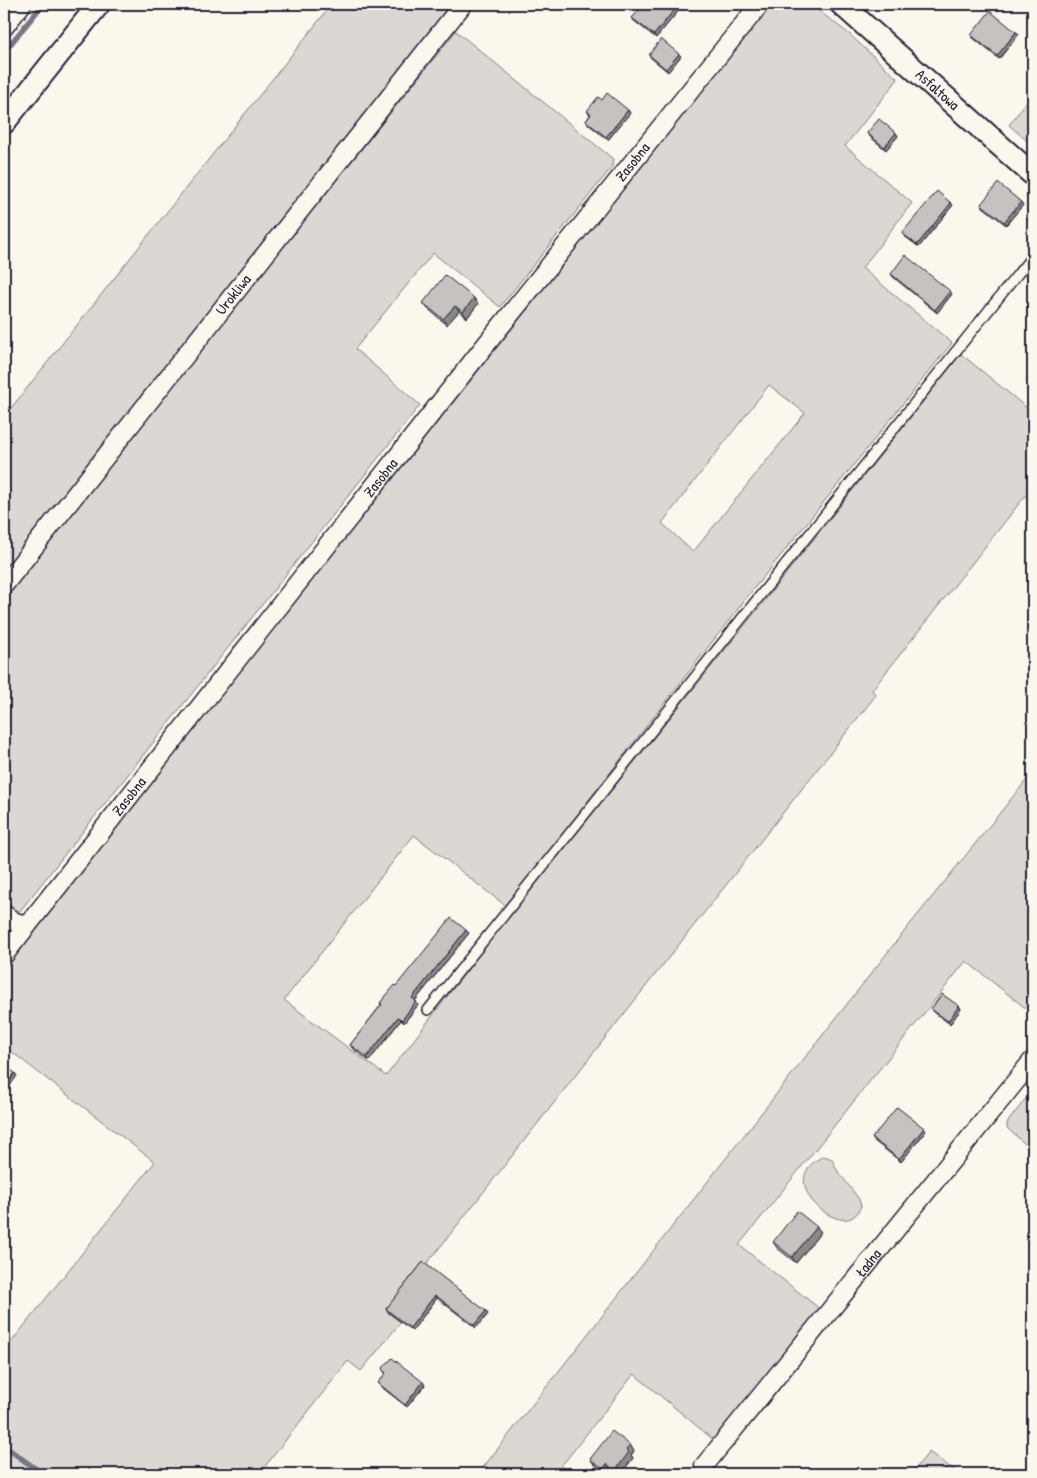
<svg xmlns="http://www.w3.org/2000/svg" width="1037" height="1478" font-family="'Patrick Hand',sans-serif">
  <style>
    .green { fill: #dbd8d3; stroke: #7e7d87; fill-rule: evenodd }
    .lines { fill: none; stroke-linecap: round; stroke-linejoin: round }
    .stream { stroke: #787681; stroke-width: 5.5 }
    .service-casing { stroke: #22223b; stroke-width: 12 }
    .minor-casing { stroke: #22223b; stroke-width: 21 }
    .tertiary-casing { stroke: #22223b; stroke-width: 25 }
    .service { stroke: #fbf7ec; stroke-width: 9 }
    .minor { stroke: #fbf7ec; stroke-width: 18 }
    .tertiary { stroke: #fbf7ec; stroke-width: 21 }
    .wall { fill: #aaa7a5; stroke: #22223b }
    .shaded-wall { fill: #8b8886; stroke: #22223b }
    .building { fill: #c6c2c0; stroke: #22223b }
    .labels { text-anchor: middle; stroke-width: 4.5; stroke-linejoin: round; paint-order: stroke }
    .street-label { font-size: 15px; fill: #22223b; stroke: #fbf7ec }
  </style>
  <rect width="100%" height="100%" fill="#fbf7ec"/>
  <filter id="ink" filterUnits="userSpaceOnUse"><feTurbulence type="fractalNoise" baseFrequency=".02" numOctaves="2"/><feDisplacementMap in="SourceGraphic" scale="10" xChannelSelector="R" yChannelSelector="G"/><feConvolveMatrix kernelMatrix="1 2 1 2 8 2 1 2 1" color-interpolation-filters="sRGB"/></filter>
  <g filter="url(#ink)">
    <g class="green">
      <path d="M332 4H455L4 574V417Z"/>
      <path d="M769 4H810L848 33 898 79 845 146 912 203 862 268 952 343 748 596 506 906 414 835 284 1000 386 1076 493 937 762 604 961 354 1033 413V486L872 690 876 695 388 1313 401 1322 361 1371 348 1361 259 1474H13L4 1468V1351L155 1162 4 1046V969ZM769 385 805 413 693 552 662 523Z"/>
      <path d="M456 31 613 159 612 167 500 307 433 253 355 349 420 405 20 911 11 909 4 902V596Z"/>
      <path d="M1033 93V146L1009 125Z"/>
      <path d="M1033 772V1014L966 961 739 1245 820 1309 715 1441 634 1374 555 1474H478L895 943Z"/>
      <path d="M1033 1092V1151L1007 1128V1123L1030 1093Z"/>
      <path d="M824 1156 832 1159 837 1170 859 1199 861 1206C859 1211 856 1216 851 1218 828 1228 776 1178 824 1156Z"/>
      <path d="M929 1452 960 1474H911Z"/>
    </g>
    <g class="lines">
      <g class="stream">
        <path d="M4 52 43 4"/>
        <path d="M4 1446 43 1474"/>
      </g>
      <g class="service-casing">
        <path id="service" d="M428 1010 1033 255"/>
      </g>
      <g class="minor-casing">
        <g id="minor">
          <path d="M4 27 22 4"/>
          <path id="s1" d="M4 585 463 4"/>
          <path d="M4 914 13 921 27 926"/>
          <path id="s2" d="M4 955 480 352 760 4"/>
          <path id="s3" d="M704 1466 1033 1060"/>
        </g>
      </g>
      <g class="tertiary-casing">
        <g id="tertiary">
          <path id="s4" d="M841 4 1033 175"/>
          <path d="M4 123 99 4"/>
        </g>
      </g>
      <use href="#service" class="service"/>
      <use href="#minor" class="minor"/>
      <use href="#tertiary" class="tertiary"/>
    </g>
    <g class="wall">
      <path d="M684 4 656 38 634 21 632 18Z"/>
      <path d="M1016 32 1019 34 999 59 973 38 971 35Z"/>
      <path d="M679 54 681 56 668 72 651 58 649 55Z"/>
      <path d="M602 100 628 110 630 113 608 140 588 124 586 121 590 115 587 111Z"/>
      <path d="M867 133H896L898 136 886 150 869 136Z"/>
      <path d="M981 204 1023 205 1006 225 983 207Z"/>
      <path d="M953 205 919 247 904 236 902 233Z"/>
      <path d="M891 274 952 294 937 313 893 277Z"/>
      <path d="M423 303 478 304 467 318 459 311 447 325 427 308Z"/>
      <path d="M466 930 469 933 415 1001 418 1005 404 1023 401 1020 369 1061 353 1049 350 1045 381 1005 380 1003 396 986Z"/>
      <path d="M959 1006 961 1009 950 1024 933 1012 931 1009Z"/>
      <path d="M926 1131 901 1162 874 1141 872 1138Z"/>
      <path d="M821 1232 796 1263 777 1248 773 1242Z"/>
      <path d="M423 1262 488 1314 476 1328 437 1298 412 1331 388 1312 386 1309Z"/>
      <path d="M382 1369 425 1385 407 1407 380 1386 378 1383 386 1374Z"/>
      <path d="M630 1445 634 1451 631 1455 633 1458 621 1474H616L611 1470 608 1474H606L594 1464 590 1459Z"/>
    </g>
    <g class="shaded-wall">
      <path d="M679 4H684L656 38 654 35Z"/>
      <path d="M1016 32 1019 34 999 59 997 56Z"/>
      <path d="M679 54 681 56 668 72 666 69Z"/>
      <path d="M628 110 630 113 608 140 606 137Z"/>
      <path d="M896 133 898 136 886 150 884 147Z"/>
      <path d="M1021 202 1023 205 1006 225 1004 222Z"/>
      <path d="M951 203 953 205 919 247 917 245Z"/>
      <path d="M950 291 952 294 937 313 935 310Z"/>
      <path d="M474 298 478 304 467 318 463 312Z"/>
      <path d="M455 306 459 311 447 325 443 319Z"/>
      <path d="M466 930 469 933 414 1002 412 998Z"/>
      <path d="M416 1001 418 1005 404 1023 402 1020Z"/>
      <path d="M959 1006 961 1009 950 1024 948 1021Z"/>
      <path d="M398 1017 401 1020 369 1061 367 1057Z"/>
      <path d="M15 1073 17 1076 4 1094V1088Z"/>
      <path d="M924 1128 926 1131 901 1162 899 1159Z"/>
      <path d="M817 1227 821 1232 796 1263 792 1257Z"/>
      <path d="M435 1295 437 1298 412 1331 410 1328Z"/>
      <path d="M486 1311 488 1314 476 1328 474 1325Z"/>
      <path d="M423 1382 425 1385 407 1407 405 1405Z"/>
      <path d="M630 1445 634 1451 631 1455 633 1458 621 1474H617L615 1471 626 1450Z"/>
      <path d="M607 1464 611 1470 608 1474H607L603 1469Z"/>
    </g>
    <g class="building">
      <path d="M644 4H679L654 35 632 18Z"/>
      <path d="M990 11 1016 32 997 56 971 35Z"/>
      <path d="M661 39 679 54 666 69 649 55Z"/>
      <path d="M607 93 628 110 606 137 586 121 591 114 587 111 598 97 602 100Z"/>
      <path d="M879 119 896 133 884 147 867 133Z"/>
      <path d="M998 183 1021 202 1004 222 981 204Z"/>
      <path d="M937 191 951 203 917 245 902 233Z"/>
      <path d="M905 255 950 291 935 310 891 274Z"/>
      <path d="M445 275 474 298 463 312 455 306 443 319 423 303Z"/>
      <path d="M451 918 466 930 412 998 416 1001 402 1020 398 1017 367 1057 350 1045 382 1004 380 1003 395 985 396 986Z"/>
      <path d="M942 994 959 1006 948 1021 931 1009Z"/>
      <path d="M4 1065 15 1073 4 1088Z"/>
      <path d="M897 1107 924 1128 899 1159 872 1138Z"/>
      <path d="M797 1211 817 1227 792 1257 773 1242Z"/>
      <path d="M423 1262 486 1311 474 1325 435 1295 410 1328 386 1309Z"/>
      <path d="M392 1358 423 1382 405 1405 378 1383 386 1373 382 1369Z"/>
      <path d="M612 1431 630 1445 626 1450 629 1452 615 1471 607 1464 603 1469 590 1459Z"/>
      <path d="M568 1468 576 1474H563Z"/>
    </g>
  </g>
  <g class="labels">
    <g class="street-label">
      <text dy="5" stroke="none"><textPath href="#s4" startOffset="129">Asfaltowa</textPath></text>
      <text dy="5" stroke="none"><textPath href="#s2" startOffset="1012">Zasobna</textPath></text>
      <text dy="5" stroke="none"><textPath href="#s1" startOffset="370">Urokliwa</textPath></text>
      <text dy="5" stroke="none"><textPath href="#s2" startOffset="608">Zasobna</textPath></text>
      <text dy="5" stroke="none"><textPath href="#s2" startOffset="202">Zasobna</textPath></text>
      <text dy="5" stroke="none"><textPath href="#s3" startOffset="261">Ładna</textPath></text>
    </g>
  </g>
  <rect width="1037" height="1478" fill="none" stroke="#fbf7ec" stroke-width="20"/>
  <rect x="10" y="10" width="1017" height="1458" fill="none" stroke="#22223b" stroke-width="2" filter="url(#ink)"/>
</svg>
